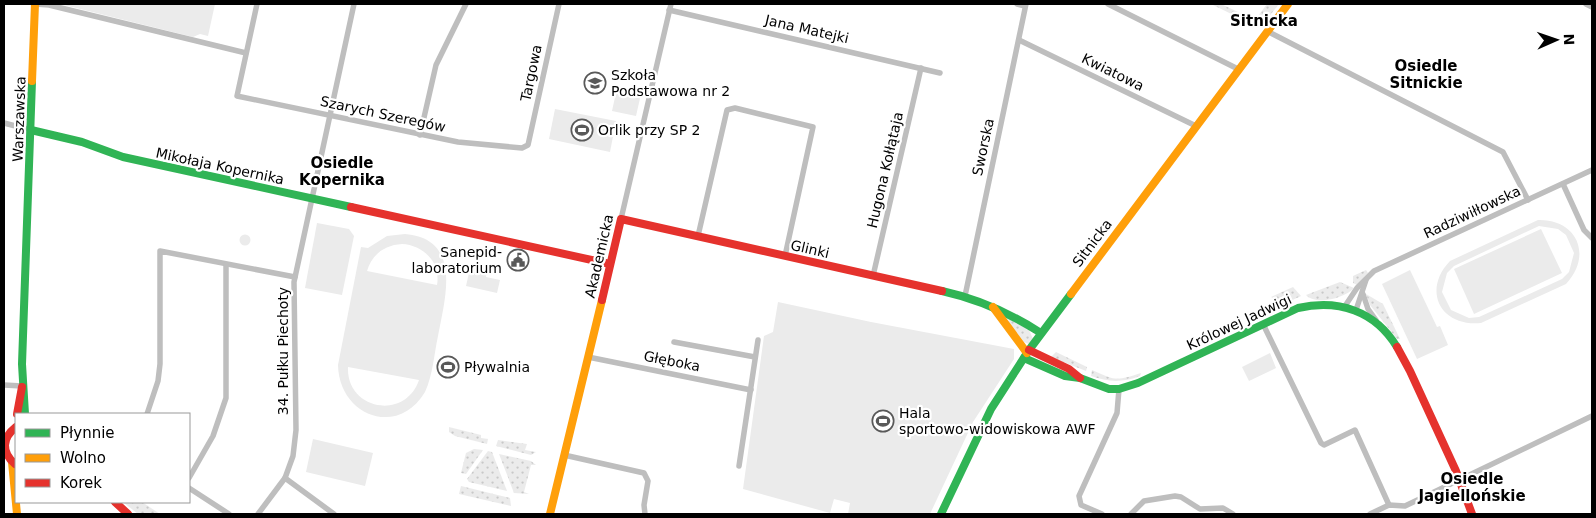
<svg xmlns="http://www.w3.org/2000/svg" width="1596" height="518" font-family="'DejaVu Sans',sans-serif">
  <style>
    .grass { fill: url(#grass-dots) }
    .park { fill: #ebebeb; fill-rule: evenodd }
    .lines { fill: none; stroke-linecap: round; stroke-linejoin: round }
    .street { stroke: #bebebe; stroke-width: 5.5 }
    .fast { stroke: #30b455; stroke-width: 8 }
    .slow { stroke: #ff9f0a; stroke-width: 8 }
    .jam { stroke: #e5322d; stroke-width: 8 }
    .labels { text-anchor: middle; stroke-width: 4.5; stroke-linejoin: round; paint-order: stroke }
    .street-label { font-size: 14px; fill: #000; stroke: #fff }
    .poi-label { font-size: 14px; fill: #000; stroke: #fff; text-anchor: start }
    .neighbourhood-label { font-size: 15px; font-weight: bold; fill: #000; stroke: #fff }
  </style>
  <defs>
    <pattern id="grass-dots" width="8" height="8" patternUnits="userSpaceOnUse" patternTransform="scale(1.25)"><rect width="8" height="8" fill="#ebebeb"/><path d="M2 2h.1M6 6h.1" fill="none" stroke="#c8c8c8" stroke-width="1.8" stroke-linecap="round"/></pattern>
  </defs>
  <rect width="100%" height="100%" fill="#fff"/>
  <g class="grass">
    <path d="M1211 4H1221L1255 20 1267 4H1279L1260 28Z"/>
    <path d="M1366 270 1368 273 1357 285 1353 283V276Z"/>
    <path d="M1340 282 1354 288C1345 298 1316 306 1306 295Z"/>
    <path d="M1293 287 1301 296 1284 304 1271 297Z"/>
    <path d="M1366 294 1383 304 1400 339H1397L1370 305Z"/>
    <path d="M1009 319 1029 330 1033 339 1029 344 1024 342 1008 322Z"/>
    <path d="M1056 352 1087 367 1086 371 1051 357Z"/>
    <path d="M1092 370C1116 381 1116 381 1141 373L1140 376C1122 383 1108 382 1091 376Z"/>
    <path d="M449 427 481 435V438L488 439 487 444 455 436 449 432Z"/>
    <path d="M498 440 527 444 525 450 536 452 531 455 496 446Z"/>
    <path d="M474 449 483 450 466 474 461 473 466 453Z"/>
    <path d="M488 451 492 452 507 491 469 482 467 479Z"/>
    <path d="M499 454 531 461 536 465H531L524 492 529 494 514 493Z"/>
    <path d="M461 486 510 498 511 506 459 494Z"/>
    <path d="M123 502H142L160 514H138Z"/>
  </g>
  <g class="park">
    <path d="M60 4H215L208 36 200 34 193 37Z"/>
    <path d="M617 88 641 94 636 116 612 111Z"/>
    <path d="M555 109 616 121 610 152 549 139Z"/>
    <path d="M1538 220C1577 219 1593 255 1566 284L1481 323C1440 327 1422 290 1450 261ZM1539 226 1558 229 1566 235 1574 253 1569 272 1562 279 1479 317 1469 318 1451 310 1442 292 1447 273 1454 266Z"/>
    <path d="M317 223 349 229 354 236 342 295 305 288Z"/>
    <path d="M1541 229 1562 273 1474 314 1454 269Z"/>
    <path d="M405 234C463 239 445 298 438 336 434 354 433 375 425 392 398 438 339 416 338 365L361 247 368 248 387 236ZM402 244C423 245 441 262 437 285L367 271C372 254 385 245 402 244ZM348 367 419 380C405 421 346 410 348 367Z"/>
    <circle cx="245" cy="240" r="5.5"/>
    <path d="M471 264 487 268 486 277 500 280 497 293 466 286Z"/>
    <path d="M1410 270 1437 327 1440 326 1448 345 1417 359 1382 284Z"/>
    <path d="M778 302 871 322 1014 349V359L973 422 930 514H848L850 503 834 499 830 513 743 489 764 336 773 332Z"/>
    <path d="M1270 353 1276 368 1249 381 1242 367Z"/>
    <path d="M313 439 373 453 365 486 306 472Z"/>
  </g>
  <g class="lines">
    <g class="street">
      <path d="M35 4 49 5 246 53"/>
      <path d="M257 4 237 96 458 142 522 148 528 145 559 4"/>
      <path d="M1017 4 1025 6"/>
      <path d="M1108 4 1238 69"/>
      <path d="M1586 4 1592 7"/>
      <path d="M669 10 940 73"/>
      <path d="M1267 31 1503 152 1528 200"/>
      <path d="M1019 40 1196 126"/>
      <path d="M4 123 31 130"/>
      <path d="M420 135 436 65 466 4"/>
      <path d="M1563 184 1584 230 1592 238"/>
      <path d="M621 219 671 4"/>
      <path d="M698 236 727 110 735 108 813 127 785 256"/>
      <path d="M873 276 921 68"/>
      <path d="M1363 294 1368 309 1376 320"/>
      <path d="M965 296 1026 4"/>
      <path d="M1345 306 1357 288 1374 271 1592 170"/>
      <path d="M1356 310 1366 280"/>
      <path d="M1263 324 1321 443 1324 445 1355 430 1389 505"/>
      <path d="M674 342 755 357"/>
      <path d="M588 357 751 390"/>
      <path d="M4 385 22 386"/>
      <path d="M147 414 158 381 160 364V251L295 277"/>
      <path d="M564 455 644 473 648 481 644 505 645 514"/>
      <path d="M739 466 758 340"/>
      <path d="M189 478 213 436 226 398V265"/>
      <path d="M285 478 334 514"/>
      <path d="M189 488 229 514"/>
      <path d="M258 514 285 478 293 456 296 430 294 282 354 4"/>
      <path d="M1102 514 1081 505 1079 496 1117 413 1119 389"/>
      <path d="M1131 514 1144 501 1175 496 1181 497 1200 509 1223 508 1233 514"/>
      <path d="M1370 514 1389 505 1405 506 1592 416"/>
    </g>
    <g class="fast">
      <path d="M31 130 82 142 123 157 351 207"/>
      <path d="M942 291C978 299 1010 313 1041 333"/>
      <path d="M1024 358 1065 376 1080 378 1109 389H1119L1138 383 1298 308C1339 299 1375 311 1397 347"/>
      <path d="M25 414 22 364 32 81"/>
      <path d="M941 514 991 409 1029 350 1071 294"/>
    </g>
    <g class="slow">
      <path d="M32 81 35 4"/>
      <path d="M1071 294 1288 4"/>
      <path d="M993 307 1027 353"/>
      <path d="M12 462 17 514"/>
      <path d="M550 514 602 300"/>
    </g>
    <g class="jam">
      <path d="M351 207 610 264"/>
      <path d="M602 300 621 219 942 291"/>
      <path d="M1397 347 1410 371 1456 471 1472 514"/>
      <path d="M1029 350 1069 369 1080 378"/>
      <path d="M17 414 22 387"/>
      <path d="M15 464C1 452 2 438 16 427"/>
      <path d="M115 502 128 514"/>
    </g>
  </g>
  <defs>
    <g id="school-ring" transform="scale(1.125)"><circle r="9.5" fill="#fff" stroke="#595959" stroke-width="1.5"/><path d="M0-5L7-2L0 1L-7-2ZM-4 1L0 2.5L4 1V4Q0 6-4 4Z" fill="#595959"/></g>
    <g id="stadium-ring" transform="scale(1.125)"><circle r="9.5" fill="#fff" stroke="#595959" stroke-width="1.5"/><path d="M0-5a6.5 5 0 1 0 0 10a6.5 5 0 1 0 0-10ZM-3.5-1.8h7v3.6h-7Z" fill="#595959"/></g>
    <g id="civic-ring" transform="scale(1.125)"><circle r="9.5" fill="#fff" stroke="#595959" stroke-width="1.5"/><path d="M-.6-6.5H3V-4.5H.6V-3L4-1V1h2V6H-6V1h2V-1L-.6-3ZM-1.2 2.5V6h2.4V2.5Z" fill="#595959"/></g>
  </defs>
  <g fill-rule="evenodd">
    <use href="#school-ring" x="595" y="83"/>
    <use href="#stadium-ring" x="582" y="130"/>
    <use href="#civic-ring" x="518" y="260"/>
    <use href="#stadium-ring" x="448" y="367"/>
    <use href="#stadium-ring" x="883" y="421"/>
  </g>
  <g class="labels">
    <g class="street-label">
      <text transform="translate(807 29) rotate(13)" y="5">Jana Matejki</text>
      <text transform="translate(1113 72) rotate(26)" y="5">Kwiatowa</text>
      <text transform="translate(531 73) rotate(-78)" y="5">Targowa</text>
      <text transform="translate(383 114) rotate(12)" y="5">Szarych Szeregów</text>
      <text transform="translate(19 119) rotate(-88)" y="5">Warszawska</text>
      <text transform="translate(983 147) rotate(-78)" y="5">Sworska</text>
      <text transform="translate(220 166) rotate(12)" y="5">Mikołaja Kopernika</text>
      <text transform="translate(885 170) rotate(-77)" y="5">Hugona Kołłątaja</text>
      <text transform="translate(1472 212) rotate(-25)" y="5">Radziwiłłowska</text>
      <text transform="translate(1092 243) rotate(-53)" y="5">Sitnicka</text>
      <text transform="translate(810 249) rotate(13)" y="5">Glinki</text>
      <text transform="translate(599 256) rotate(-77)" y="5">Akademicka</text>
      <text transform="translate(1239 322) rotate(-25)" y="5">Królowej Jadwigi</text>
      <text transform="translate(283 351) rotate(-90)" y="5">34. Pułku Piechoty</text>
      <text transform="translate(672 361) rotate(11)" y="5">Głęboka</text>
    </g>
    <g class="poi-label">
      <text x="611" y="80">Szkoła<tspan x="611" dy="16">Podstawowa nr 2</tspan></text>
      <text x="598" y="135">Orlik przy SP 2</text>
      <text x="502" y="257" text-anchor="end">Sanepid-<tspan x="502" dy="16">laboratorium</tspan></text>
      <text x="464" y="372">Pływalnia</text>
      <text x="899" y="418">Hala<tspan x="899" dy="16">sportowo-widowiskowa AWF</tspan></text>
    </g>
    <g class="neighbourhood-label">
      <text x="1264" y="26">Sitnicka</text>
      <text x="1426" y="71">Osiedle<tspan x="1426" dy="17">Sitnickie</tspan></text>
      <text x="342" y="168">Osiedle<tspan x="342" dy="17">Kopernika</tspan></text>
      <text x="1472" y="484">Osiedle<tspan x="1472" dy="17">Jagiellońskie</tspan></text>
    </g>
  </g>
  <rect width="1596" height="518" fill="none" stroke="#000000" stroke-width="10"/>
  <rect x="15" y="413" width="175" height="90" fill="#ffffff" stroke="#999999"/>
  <rect x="25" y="429" width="25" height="8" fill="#30b455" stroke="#999999"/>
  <text x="60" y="438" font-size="15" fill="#000000">Płynnie</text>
  <rect x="25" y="454" width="25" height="8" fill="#ff9f0a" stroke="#999999"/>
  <text x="60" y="463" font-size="15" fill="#000000">Wolno</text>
  <rect x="25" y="479" width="25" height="8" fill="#e5322d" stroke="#999999"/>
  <text x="60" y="488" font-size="15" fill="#000000">Korek</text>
  <g transform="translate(1556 40) rotate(88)" stroke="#ffffff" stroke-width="4" paint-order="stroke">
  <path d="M0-4L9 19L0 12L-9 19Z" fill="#000000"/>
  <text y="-8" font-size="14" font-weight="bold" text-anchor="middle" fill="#000000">N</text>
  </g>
</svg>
